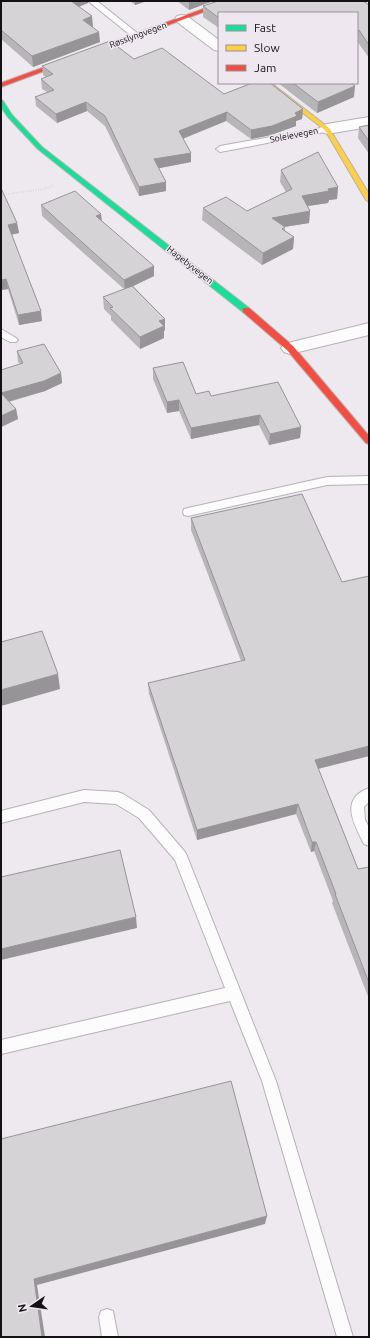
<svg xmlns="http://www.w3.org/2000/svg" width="370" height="1338" font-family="Ubuntu,sans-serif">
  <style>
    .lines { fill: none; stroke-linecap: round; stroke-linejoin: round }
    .lane-casing { stroke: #b5b1b5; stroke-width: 2 }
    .street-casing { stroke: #b5b1b5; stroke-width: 2 }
    .fast-casing { stroke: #b5b1b5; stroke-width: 2 }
    .slow-casing { stroke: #b5b1b5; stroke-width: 2 }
    .jam-casing { stroke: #b5b1b5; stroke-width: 2 }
    .path { stroke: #cac9ca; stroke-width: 2; stroke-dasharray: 0.5 2; stroke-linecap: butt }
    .lane { fill: #fcfcfc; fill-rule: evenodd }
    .street { fill: #fcfcfc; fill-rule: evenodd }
    .fast { fill: #16e098; fill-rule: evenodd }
    .slow { fill: #ffcf43; fill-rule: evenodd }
    .jam { fill: #f24e42; fill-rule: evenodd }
    .wall { fill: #b8b5b8 }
    .shaded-wall { fill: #969496 }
    .building { fill: #d6d3d6; stroke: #969496 }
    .labels { text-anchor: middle; stroke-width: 3; stroke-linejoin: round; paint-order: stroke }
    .far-street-label { font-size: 9px; fill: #141114; stroke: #efe7f0 }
  </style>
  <rect width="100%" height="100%" fill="#eee9ee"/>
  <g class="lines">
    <g class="lane-casing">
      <g id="lane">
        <path d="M88 1H97L141 36 137 38H134Z"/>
        <path d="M327 127H330L331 129 330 131 220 152 216 149 220 146Z"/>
        <path d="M1 329 16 338 18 340 16 342H10L1 337Z"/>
        <path d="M369 476V484L327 485 188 516 184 515 183 512 184 509 188 508 327 477Z"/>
        <path d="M369 788V802L364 807 365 820 369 827V846L364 844C354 824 339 799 369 788Z"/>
        <path d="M84 790 118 792 123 794 149 810 185 852 187 856 276 1081 353 1337H337L262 1081 230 1001 1 1054V1040L225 988 175 860 139 818 116 804 84 802 1 823V811Z"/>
        <path d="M107 1309 113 1311 118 1337H102L99 1317 101 1311Z"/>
      </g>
    </g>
    <g class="street-casing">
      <g id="street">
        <path d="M182 15 187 16 219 40V51L214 50 177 22 175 19 177 16Z"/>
        <path d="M369 117V127L327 134 322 132 319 129 322 126 327 124Z"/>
        <path d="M369 323V335L290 354 284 352 281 348 284 344Z"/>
      </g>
    </g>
    <g class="fast-casing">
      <path id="fast" d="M1 100 3 101 12 115 42 147 249 308V312H243L38 149 8 117 1 107Z"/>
    </g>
    <g class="slow-casing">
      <path id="slow" d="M264 83H271L329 128 369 194V202L366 200 325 130Z"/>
    </g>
    <g class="jam-casing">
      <g id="jam">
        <path d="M225 1H233L1 87V83Z"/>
        <path d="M243 308H249L293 346 369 436V444L366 443 287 350 243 312Z"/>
      </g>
    </g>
    <path class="path" d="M1 195 44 189 55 185"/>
    <use href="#lane" class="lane"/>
    <use href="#street" class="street"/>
    <use href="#fast" class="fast"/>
    <use href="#slow" class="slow"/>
    <use href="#jam" class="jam"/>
  </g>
  <g class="wall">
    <path d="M1 1 88 3 79 7 93 27 100 42 33 67 1 39Z"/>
    <path d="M130 1H147L135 5Z"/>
    <path d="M177 1H213L189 10Z"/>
    <path d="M369 5V58L357 41 219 13V28L203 17V6Z"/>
    <path d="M134 59 224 94 303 109 302 119 296 121V126L271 135 251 139 226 121 183 139 191 162 159 168 166 191 139 196 105 126 87 111 57 123 36 106 35 97 47 92 42 89 41 79 46 77 43 75 42 66Z"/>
    <path d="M278 83H351L354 97 317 113Z"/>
    <path d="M369 125V154L358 138 359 127Z"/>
    <path d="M281 170 338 187 337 199 329 200 328 203 308 206 310 211 309 223 285 227V231L294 237 293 249 262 265 202 220 203 208 247 211 286 192 280 182Z"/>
    <path d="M1 188 17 223 19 233 11 235 42 321 19 325 8 289 1 290Z"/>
    <path d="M41 205 101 214 102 221 154 276 133 286 165 319V330L164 331V338L140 349 111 320V316L104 309 103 297 124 289 42 216Z"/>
    <path d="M17 351 61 373 62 383 45 391 9 402 16 409 18 419 1 427 20 364 18 362Z"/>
    <path d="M153 368 196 394 211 396 301 427 300 438 269 445 259 425 191 439 179 411 167 413 153 379Z"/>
    <path d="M191 518 342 582 369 576V756L318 769 358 869 369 867V999L332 903 333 901 314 851 311 852 296 814 197 840 149 694 148 683 241 661 191 530Z"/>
  </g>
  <g class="shaded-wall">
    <path d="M69 1H88V3L69 10Z"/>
    <path d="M135 1H147L135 5Z"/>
    <path d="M189 1H213L189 10Z"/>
    <path d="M92 16 93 27 83 20Z"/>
    <path d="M359 30 357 41V31Z"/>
    <path d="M99 32 100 42 33 67 32 56Z"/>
    <path d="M355 86 354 97 317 113 318 102Z"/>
    <path d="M86 102 87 111 57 123 56 114Z"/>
    <path d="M303 109 302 119 296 121V126L271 135 251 139V130Z"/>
    <path d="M227 112 226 121 179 140V131Z"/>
    <path d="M191 153V162L155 169 154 159Z"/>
    <path d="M166 182V191L139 196V187Z"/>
    <path d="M338 187 337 199 329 200 328 203 301 207 302 196 328 189Z"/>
    <path d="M310 211 309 223 271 229 272 218Z"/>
    <path d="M101 214 102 224 96 216Z"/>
    <path d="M17 223 19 233 9 235 8 225Z"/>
    <path d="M294 237 293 249 262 265 263 253Z"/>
    <path d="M154 266V276L125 290 124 280Z"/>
    <path d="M6 279 8 289 1 290V280Z"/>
    <path d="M41 311 42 321 19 325 18 315Z"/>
    <path d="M165 319V330L164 331V338L140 349V337L159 321Z"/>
    <path d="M61 373 62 383 45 391 3 403 1 393Z"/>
    <path d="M179 400V411L167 413V402Z"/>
    <path d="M16 409 18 419 1 427V416Z"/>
    <path d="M260 415 259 425 191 439V428Z"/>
    <path d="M301 427 300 438 269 445 270 434Z"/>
    <path d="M58 674 60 689 1 706V690Z"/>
    <path d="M369 746V756L313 770 315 760Z"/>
    <path d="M298 804 296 814 197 840V830Z"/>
    <path d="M312 842H316L314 851 311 852Z"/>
    <path d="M136 917 137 928 1 960V949Z"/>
    <path d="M267 1216 265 1224 37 1285 45 1337H42L34 1279Z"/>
  </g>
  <g class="building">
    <path d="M1 1H71L92 16 83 20 99 32 32 56 1 30Z"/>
    <path d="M218 1H363L369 5V45L359 30 357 31V13H219V18L203 6Z"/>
    <path d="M110 41 134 59 162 48 224 94 252 83H270L303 109 295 113 297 116 272 126 251 130 227 112 179 131 191 153 154 159 166 182 139 187 105 116 86 102 56 114 35 97 54 90 41 79 53 74 42 66Z"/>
    <path d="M293 83H351L355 86 318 102Z"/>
    <path d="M369 125V141L359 127Z"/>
    <path d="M318 152 338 187 328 189 329 191 302 196 310 211 272 218 285 227 282 229 294 237 263 253 203 208 226 197 247 211 292 189 281 170Z"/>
    <path d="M1 188 17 223 8 225 41 311 18 315 6 279 1 280Z"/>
    <path d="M75 191 101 214 96 216 154 266 124 280 41 205Z"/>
    <path d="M132 286 165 319 159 321 164 326 140 337 110 308 113 307 103 297Z"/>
    <path d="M44 344 61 373 44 381 1 393V370L23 363 17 351Z"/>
    <path d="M183 362 196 394 209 391 211 396 278 382 301 427 270 434 260 415 191 428 179 400 167 402 153 368Z"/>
    <path d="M1 393 16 409 1 416Z"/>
    <path d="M302 494 342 582 369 576V746L315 760 358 869 369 867V983L335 894H336L316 842H312L298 804 197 830 148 683 245 660 191 518Z"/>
    <path d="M42 631 58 674 1 690V642Z"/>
    <path d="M120 850 136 917 1 949V877Z"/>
    <path d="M231 1081 267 1216 34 1279 42 1337H1V1139Z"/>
  </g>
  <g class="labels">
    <g class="far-street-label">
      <text transform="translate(138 35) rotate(-20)" y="3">Røsslyngvegen</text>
      <text transform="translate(294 135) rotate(-11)" y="3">Soleievegen</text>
      <text transform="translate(190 265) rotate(38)" y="3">Hagebyvegen</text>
    </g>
  </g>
  <rect width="370" height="1338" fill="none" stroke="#141114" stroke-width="4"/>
  <rect x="218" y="12" width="140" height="72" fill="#efe7f0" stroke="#979198"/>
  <rect x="226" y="25" width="20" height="6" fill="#16e098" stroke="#979198"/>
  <text x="254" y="32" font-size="12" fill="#141114">Fast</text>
  <rect x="226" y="45" width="20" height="6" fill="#ffcf43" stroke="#979198"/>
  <text x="254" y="52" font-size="12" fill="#141114">Slow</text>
  <rect x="226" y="65" width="20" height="6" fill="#f24e42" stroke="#979198"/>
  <text x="254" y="72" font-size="12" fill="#141114">Jam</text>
  <g transform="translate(32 1306) rotate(257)" stroke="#efe7f0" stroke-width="3" paint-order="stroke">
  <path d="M0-3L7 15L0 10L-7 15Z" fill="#141114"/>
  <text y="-6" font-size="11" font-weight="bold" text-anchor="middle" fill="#141114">N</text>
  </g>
</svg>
